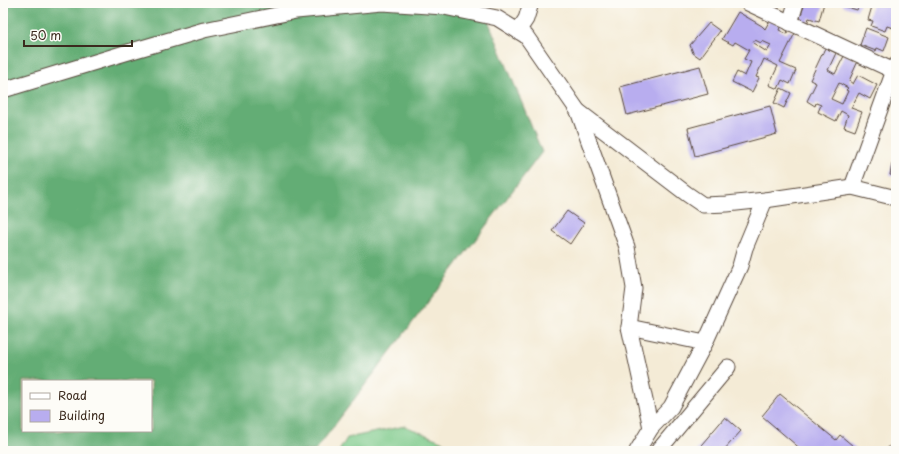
<svg xmlns="http://www.w3.org/2000/svg" width="899" height="454" font-family="'Playpen Sans',sans-serif">
  <style>
    .green { fill: #7bc989; stroke: #5b7a54 }
    .forest { fill: #64ad75; stroke: #506c4a; fill-rule: evenodd }
    .building { fill: #b8adef; fill-rule: evenodd }
    .lines { fill: none; stroke-linecap: round; stroke-linejoin: round }
    .minor-casing { stroke: #57473a; stroke-width: 17 }
    .minor { stroke: #fff; stroke-width: 15 }
  </style>
  <rect width="100%" height="100%" fill="#fdfcf7"/>
  <filter id="ink" filterUnits="userSpaceOnUse"><feTurbulence type="fractalNoise" baseFrequency=".025" numOctaves="2"/><feDisplacementMap in="SourceGraphic" scale="8" xChannelSelector="R" yChannelSelector="G"/><feConvolveMatrix kernelMatrix="1 2 1 2 8 2 1 2 1" color-interpolation-filters="sRGB"/></filter>
  <filter id="wash" filterUnits="userSpaceOnUse"><feTurbulence type="fractalNoise" baseFrequency=".012" numOctaves="4" result="noise"/><feDisplacementMap in="SourceGraphic" scale="16" xChannelSelector="R" yChannelSelector="G"/><feGaussianBlur stdDeviation="0.9" result="paint"/><feColorMatrix in="noise" values="0 0 0 0 0 0 0 0 0 0 0 0 0 0 0 0 0 1.4 0 .05"/><feComposite in="paint" operator="in"/></filter>
  <g filter="url(#wash)">
    <rect width="100%" height="100%" fill="#f4ebd6"/>
    <path class="green" d="M405 426 465 451H339L347 438Z"/>
    <path class="forest" d="M3 3H481L542 152 315 451H3ZM23 381H151V431H23Z"/>
    <g id="blocks">
      <g class="building">
        <path d="M764 3H776L775 7Z"/>
        <path d="M805 3H824L819 21 809 18 807 24 799 21Z"/>
        <path d="M843 3H860L857 10 843 6Z"/>
        <path d="M873 3H890L896 5V29L887 26 885 31 871 26 873 21 868 20Z"/>
        <path d="M738 12 762 26 765 29 770 20 781 25 779 30 787 34 788 30 795 33 780 63 796 70 790 84 782 80 778 89 769 85 778 66 764 59 756 77 759 78 752 92 732 82 737 72 745 76 751 62 744 59 749 50 735 42 733 45 722 39ZM755 40 761 43 762 41 771 45 767 52 753 43Z"/>
        <path d="M709 23 720 31 700 58 693 53 690 45Z"/>
        <path d="M866 28 889 37 884 51 877 48 876 51 860 45Z"/>
        <path d="M825 48 836 53 828 70 835 74 845 54 858 61 849 81 853 84 858 75 877 85 870 99 859 93 851 108 862 112 855 131 844 127 848 115 841 111 836 121 818 112 821 105 816 103 815 106 807 101 816 83 810 80ZM839 83 848 88 846 90 848 91 842 104 831 99Z"/>
        <path d="M700 66 708 94 627 115 620 87Z"/>
        <path d="M781 88 791 93 784 108 774 103Z"/>
        <path d="M770 106 777 134 695 156 688 128Z"/>
        <path d="M892 164 896 165V176L890 175Z"/>
        <path d="M567 211 584 223 570 244 552 231Z"/>
        <path d="M780 394 836 440 840 435 859 451H803L762 416Z"/>
        <path d="M725 417 741 431 723 451H696Z"/>
        <path d="M896 439V451H885Z"/>
      </g>
    </g>
  </g>
  <g filter="url(#ink)">
    <use href="#blocks" fill-opacity="0" stroke="#57473a" stroke-width="1"/>
    <g class="lines">
      <g class="minor-casing">
        <g id="minor">
          <path d="M748 3 894 71"/>
          <path d="M790 23 796 3"/>
          <path d="M518 31 526 19 531 3"/>
          <path d="M3 90 125 53 204 30 296 11 382 3 444 7 497 18 526 36 578 111 627 247 634 288 629 327 651 428"/>
          <path d="M578 111 687 194 703 205 727 204 765 200 852 187 896 198"/>
          <path d="M852 187 896 65"/>
          <path d="M629 327 705 343"/>
          <path d="M637 451 651 428 671 407 705 343 740 266 745 248 765 200"/>
          <path d="M658 451 728 367"/>
        </g>
      </g>
      <use href="#minor" class="minor"/>
    </g>
  </g>
  <rect width="899" height="454" fill="none" stroke="#fdfcf7" stroke-width="16"/>
  <rect x="22" y="380" width="130" height="52" fill="#fdfcf7" stroke="#afa8a0"/>
  <rect x="30" y="393" width="20" height="6" fill="#ffffff" stroke="#afa8a0"/>
  <text x="58" y="400" font-size="12" fill="#3b2a1e">Road</text>
  <rect x="30" y="410" width="20" height="12" fill="#b8adef" stroke="#afa8a0"/>
  <text x="58" y="420" font-size="12" fill="#3b2a1e">Building</text>
  <path d="M24 40v6h108v-6" fill="none" stroke="#3b2a1e" stroke-width="2"/>
  <text x="30" y="40" font-size="12" fill="#3b2a1e" stroke="#fdfcf7" stroke-width="3" paint-order="stroke">50 m</text>
</svg>
